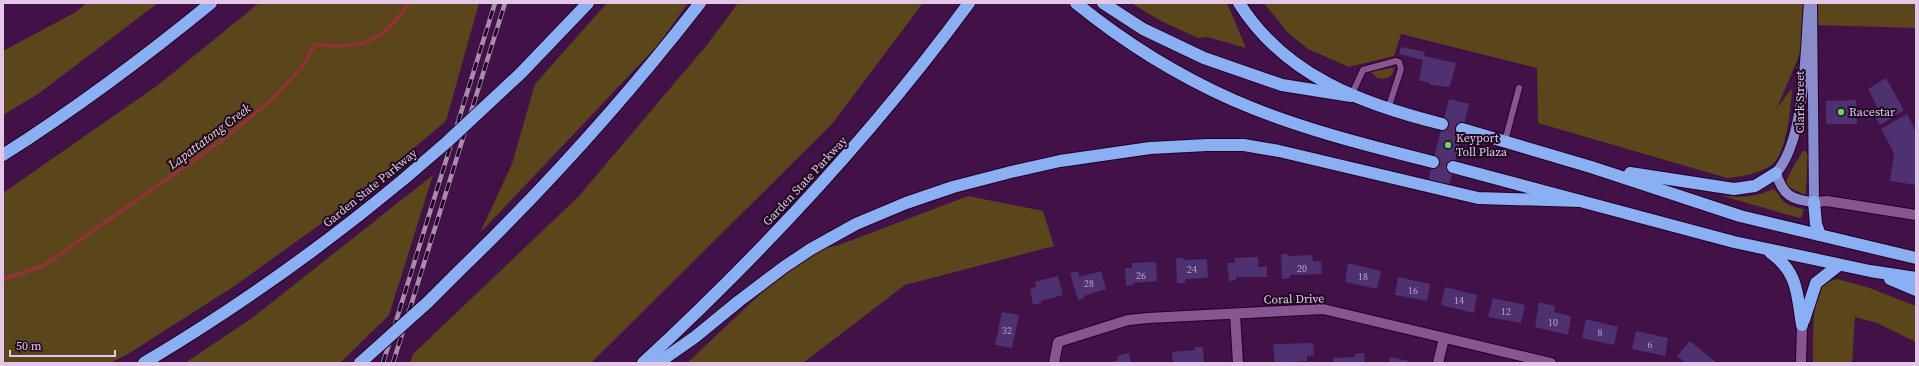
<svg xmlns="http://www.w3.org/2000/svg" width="1919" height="366" font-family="'Source Serif 4',serif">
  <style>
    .green { fill: #5b451a }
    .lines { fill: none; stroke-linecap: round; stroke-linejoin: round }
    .stream { stroke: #8d3536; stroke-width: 4 }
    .building { fill: #4e3170 }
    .motorway-tunnel { stroke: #592c60; stroke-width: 12; stroke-dasharray: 12 6; stroke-linecap: butt }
    .service-casing { stroke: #230128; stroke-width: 8 }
    .minor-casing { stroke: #230128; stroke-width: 12 }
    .primary-casing { stroke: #230128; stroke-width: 12 }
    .motorway-casing { stroke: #230128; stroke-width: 14 }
    .service { stroke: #87558f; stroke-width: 6 }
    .minor { stroke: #87558f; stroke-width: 10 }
    .primary { stroke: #898bca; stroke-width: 10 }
    .motorway { stroke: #8aaff2; stroke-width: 12 }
    .rail-casing { stroke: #ab89b0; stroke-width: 4.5 }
    .rail { stroke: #1d0920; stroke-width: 3; stroke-dasharray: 9; stroke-linecap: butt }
    .motorway-bridge-casing { stroke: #230128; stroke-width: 14; stroke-linecap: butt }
    .motorway-bridge { stroke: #8aaff2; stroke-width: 12 }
    .poi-dot { fill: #6bd363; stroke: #1d0920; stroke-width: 1.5 }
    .labels { text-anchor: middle; stroke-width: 4; stroke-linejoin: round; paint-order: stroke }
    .number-label { font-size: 10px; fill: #bea2c9 }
    .street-label { font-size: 12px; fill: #e3c7e7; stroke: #1d0920 }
    .poi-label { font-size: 12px; fill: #e3c7e7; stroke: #1d0920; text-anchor: start }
    .water-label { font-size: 13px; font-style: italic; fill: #eed3d1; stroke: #1d0920 }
  </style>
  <rect width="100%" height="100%" fill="#411148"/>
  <g class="green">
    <path d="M87 3H158L38 94 3 115V51L74 13Z"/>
    <path d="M259 3H479L446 121 343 208 233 287 128 354 110 363H3V193L158 85Z"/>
    <path d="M607 3H688L658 45 480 233 512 164 535 84Z"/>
    <path d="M738 3H923L832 124 591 363H410L413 354 578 197 706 46Z"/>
    <path d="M1131 3H1227L1246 48 1207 37 1198 38 1161 21Z"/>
    <path d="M1264 3H1916V28L1812 25 1777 108 1792 88C1791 106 1787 153 1772 165 1759 174 1742 176 1727 178L1538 123 1537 68 1401 34 1394 56 1349 67 1308 49 1288 33Z"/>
    <path d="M1391 68H1394C1393 78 1385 80 1377 78L1371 72Z"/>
    <path d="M1803 151H1805L1808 154 1806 190V194H1803L1788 187 1786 184C1787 176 1798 159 1803 151Z"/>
    <path d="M433 175 389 315 340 363H185L252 318Z"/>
    <path d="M1773 189C1778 191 1779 197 1783 201 1789 206 1797 208 1804 209L1801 218 1792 216 1719 195C1738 198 1755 198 1773 189Z"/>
    <path d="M968 196 1043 211 1054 246 905 285 803 363H687L775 280 798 255 839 245Z"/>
    <path d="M1837 279 1867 287 1916 306V342L1877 323 1855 317 1852 363H1813C1813 347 1812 303 1819 291 1823 284 1830 281 1837 279Z"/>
  </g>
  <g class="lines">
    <path class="stream" d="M3 279 43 266 221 141 269 102 303 66 315 45C348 47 373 48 395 21 400 15 406 10 408 3"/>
  </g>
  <g class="building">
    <path d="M1401 47 1425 52 1424 56 1456 63 1450 87 1430 85V83L1419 80 1423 60 1399 54Z"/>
    <path d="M1886 78 1904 110 1880 125 1874 115 1880 112 1868 89Z"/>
    <path d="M1449 99 1469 104 1449 186 1428 181Z"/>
    <path d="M1856 100 1857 124H1826V101Z"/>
    <path d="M1907 114 1916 132V185L1890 181 1894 153 1881 129Z"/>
    <path d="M1281 254H1288L1289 256 1312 255 1313 262 1321 261 1322 274 1290 275V278L1282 279Z"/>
    <path d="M1258 257V267L1267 266V277H1236V280L1229 281 1227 263H1235V258Z"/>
    <path d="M1176 258H1183V260L1207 259 1208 278 1185 279V283H1177Z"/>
    <path d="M1156 262 1157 281 1133 283V285L1126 286 1125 268H1132V263Z"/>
    <path d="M1348 263 1381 271 1377 289 1345 282Z"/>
    <path d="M1078 271 1079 277 1101 271 1106 289 1084 296 1085 298 1078 300 1070 273Z"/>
    <path d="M1058 276 1063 295 1041 301V303L1033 305 1030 289 1036 287 1035 282Z"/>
    <path d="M1398 277 1430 284 1427 301 1395 295Z"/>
    <path d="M1445 287 1477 295 1474 313 1441 305Z"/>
    <path d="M1493 298 1525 305 1521 323 1488 317Z"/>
    <path d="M1539 302 1555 306 1554 312 1571 316 1568 335 1535 327Z"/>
    <path d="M1002 312 1019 315 1012 348 995 345Z"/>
    <path d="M1586 319 1618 327 1614 345 1582 338Z"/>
    <path d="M1636 331 1668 338 1665 356 1632 349Z"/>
    <path d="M1690 341 1717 363H1686L1677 356Z"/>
    <path d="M1313 343 1314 355 1307 356V361L1275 363 1273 344Z"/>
    <path d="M1195 347H1203L1204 363H1173L1172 352 1195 350Z"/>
    <path d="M1129 353 1131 363H1107L1118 360 1117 356Z"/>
    <path d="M1364 353 1365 363H1333V358L1355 357V354Z"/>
    <path d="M1390 357 1409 361 1408 363H1389Z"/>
  </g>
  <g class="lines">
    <g class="motorway-tunnel">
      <path d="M1442 124 1462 129"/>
      <path d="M1433 162 1453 167"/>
    </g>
    <g class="service-casing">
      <g id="service">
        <path d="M1351 96 1363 70 1396 61 1399 62 1401 69 1388 109"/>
        <path d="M1505 141 1519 88"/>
      </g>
    </g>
    <g class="minor-casing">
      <g id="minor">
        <path d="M1814 202 1827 201 1916 215"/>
        <path d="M1235 314 1238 363"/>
        <path d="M1054 363 1058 342 1128 320 1148 318 1323 309 1551 363"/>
        <path d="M1438 363 1444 338"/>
        <path d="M1801 363 1802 325"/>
      </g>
    </g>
    <g class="primary-casing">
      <path id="primary" d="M1809 3C1805 49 1806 139 1776 173 1783 195 1791 200 1814 202L1812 3"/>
    </g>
    <g class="motorway-casing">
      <g id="motorway">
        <path d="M1076 3C1124 42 1177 75 1233 100 1297 128 1366 145 1433 162"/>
        <path d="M1103 3 1143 29 1204 58 1282 85 1351 96"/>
        <path d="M1239 3C1285 76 1362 104 1442 124"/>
        <path d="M521 73 588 3"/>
        <path d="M1462 129 1591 167 1740 216 1916 258"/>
        <path d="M3 155C75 109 145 57 211 3"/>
        <path d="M1453 167 1734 242 1870 271 1916 278"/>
        <path d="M1630 173 1734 189 1755 186 1776 173"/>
        <path d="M1814 202 1816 224 1820 235"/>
        <path d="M1770 252C1798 272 1797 293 1802 325"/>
        <path d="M459 271C546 187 626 98 700 3"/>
        <path d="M1890 279 1916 290"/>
        <path d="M1804 320 1816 283 1839 265"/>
        <path d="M144 363C238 307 320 249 404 179"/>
        <path d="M643 363C763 252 872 135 969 3"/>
        <path d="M658 363 695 337 739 301 784 267 811 249 856 224 906 203 953 187 1011 172 1060 161 1150 148 1207 145H1244L1279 151 1478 198 1580 201"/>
      </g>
    </g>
    <use href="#service" class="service"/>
    <use href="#minor" class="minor"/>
    <use href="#primary" class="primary"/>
    <use href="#motorway" class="motorway"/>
    <g class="rail-casing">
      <g id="rail">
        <path d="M383 363 495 3"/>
        <path d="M393 363 505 3"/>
      </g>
    </g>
    <use href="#rail" class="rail"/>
    <g class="motorway-bridge-casing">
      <g id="motorway-bridge">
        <path d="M404 179 447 142 521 73"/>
        <path d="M360 363 428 302 459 271"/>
      </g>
    </g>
    <use href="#motorway-bridge" class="motorway-bridge"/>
  </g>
  <g class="poi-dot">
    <circle cx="1841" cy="112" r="4"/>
    <circle cx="1448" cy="145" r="4"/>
  </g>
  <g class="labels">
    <g class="number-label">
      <text x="1302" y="272">20</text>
      <text x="1192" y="273">24</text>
      <text x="1141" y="279">26</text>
      <text x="1363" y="280">18</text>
      <text x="1089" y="287">28</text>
      <text x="1413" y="294">16</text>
      <text x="1459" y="304">14</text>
      <text x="1506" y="315">12</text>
      <text x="1553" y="326">10</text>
      <text x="1007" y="334">32</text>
      <text x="1600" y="336">8</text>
      <text x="1650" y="348">6</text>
    </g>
    <g class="street-label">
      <text transform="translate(1800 102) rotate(-90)" y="4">Clark Street</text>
      <text transform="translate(805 181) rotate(-47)" y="4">Garden State Parkway</text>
      <text transform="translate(370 188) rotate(-39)" y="4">Garden State Parkway</text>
      <text transform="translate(1294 299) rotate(-1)" y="4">Coral Drive</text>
    </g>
    <g class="poi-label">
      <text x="1849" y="116">Racestar</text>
      <text x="1456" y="142">Keyport<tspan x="1456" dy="14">Toll Plaza</tspan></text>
    </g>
    <g class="water-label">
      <text transform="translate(209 136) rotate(-37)" y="5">Lapattatong Creek</text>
    </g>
  </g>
  <rect width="1919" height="366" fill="none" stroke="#e3c7e7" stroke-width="8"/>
  <path d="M10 350v6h105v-6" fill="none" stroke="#e3c7e7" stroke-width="2"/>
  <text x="16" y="350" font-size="12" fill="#e3c7e7" stroke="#1d0920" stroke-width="3" paint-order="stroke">50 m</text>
</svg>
